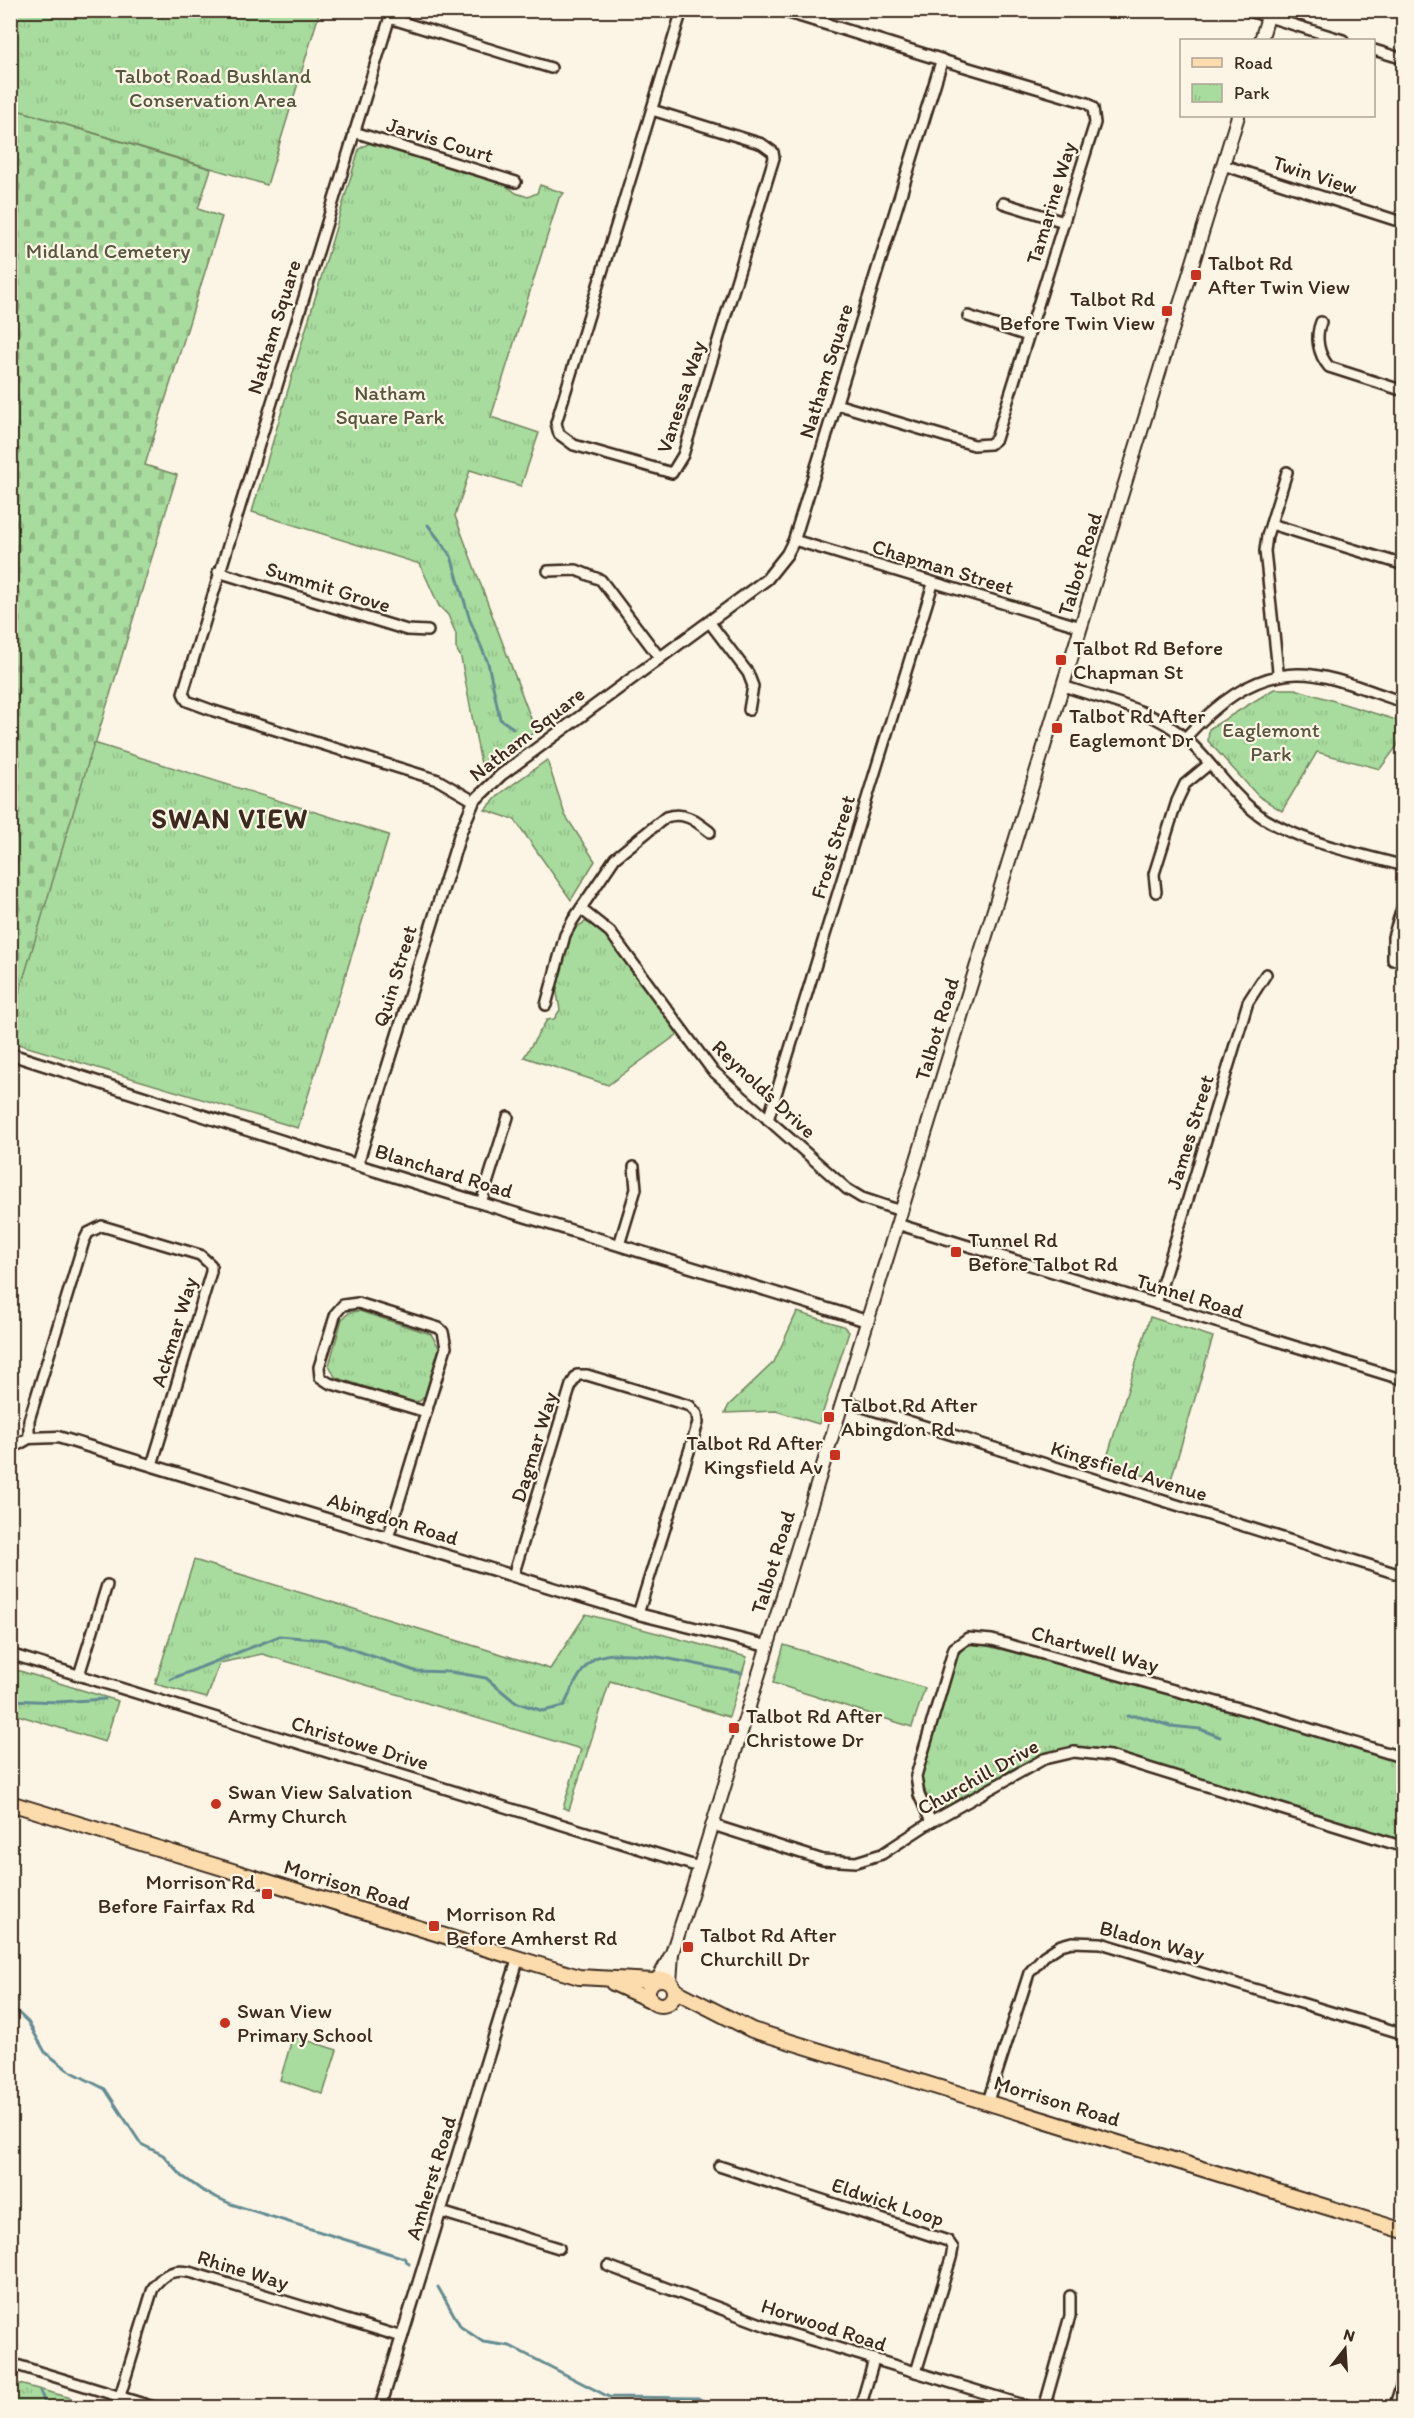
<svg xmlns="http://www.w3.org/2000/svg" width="1414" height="2418" font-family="Itim,sans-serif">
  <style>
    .grass { fill: #a8dc9e; stroke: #72835e; stroke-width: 1.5 }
    .cemetery { fill: url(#cemetery-stones); stroke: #72835e; stroke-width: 1.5 }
    .park { fill: url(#park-tufts); stroke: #72835e; stroke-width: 1.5 }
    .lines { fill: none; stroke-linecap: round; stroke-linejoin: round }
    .stream { stroke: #648c92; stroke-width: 3 }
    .minor-casing { stroke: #3b2a1e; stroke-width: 14 }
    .tertiary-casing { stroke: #3b2a1e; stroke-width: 15 }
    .secondary-casing { stroke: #3b2a1e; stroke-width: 16 }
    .primary-casing { stroke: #3b2a1e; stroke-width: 18 }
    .minor { stroke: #fcf5e5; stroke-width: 9 }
    .tertiary { stroke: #fcf5e5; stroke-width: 10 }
    .secondary { stroke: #fcf5e5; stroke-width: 12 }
    .primary { stroke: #fcdcac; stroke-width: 14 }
    .poi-dot { fill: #c8321e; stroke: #fcf5e5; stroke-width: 2 }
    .labels { text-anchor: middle; stroke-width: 4.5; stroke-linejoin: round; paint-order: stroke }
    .park-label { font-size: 21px; fill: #56563e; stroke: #fcf5e5 }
    .street-label { font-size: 21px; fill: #3b2a1e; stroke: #fcf5e5 }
    .poi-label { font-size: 21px; fill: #3b2a1e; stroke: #fcf5e5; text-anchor: start }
    .district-label { font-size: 27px; font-weight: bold; letter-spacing: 1.5px; fill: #3b2a1e; stroke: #fcf5e5 }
  </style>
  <defs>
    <pattern id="cemetery-stones" width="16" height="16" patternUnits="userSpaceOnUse" patternTransform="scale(1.5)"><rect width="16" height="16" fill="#a8dc9e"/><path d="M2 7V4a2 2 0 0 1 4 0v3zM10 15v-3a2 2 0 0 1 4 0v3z" fill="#92bd88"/></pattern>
    <pattern id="park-tufts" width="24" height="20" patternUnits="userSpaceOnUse" patternTransform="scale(1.5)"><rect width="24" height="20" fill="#a8dc9e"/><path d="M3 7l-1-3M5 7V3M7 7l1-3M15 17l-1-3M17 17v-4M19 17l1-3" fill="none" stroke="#92bd88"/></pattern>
  </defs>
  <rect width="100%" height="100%" fill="#fcf5e5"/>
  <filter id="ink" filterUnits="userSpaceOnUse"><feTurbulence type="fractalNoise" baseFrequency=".0167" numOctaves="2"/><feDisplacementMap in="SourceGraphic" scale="12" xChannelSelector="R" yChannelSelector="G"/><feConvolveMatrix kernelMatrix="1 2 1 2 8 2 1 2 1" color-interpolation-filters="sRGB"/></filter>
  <g filter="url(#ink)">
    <g class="grass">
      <path d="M784 1645 925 1688 912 1727 773 1683Z"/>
      <path d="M293 2036 337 2050 323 2094 280 2080Z"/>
    </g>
    <path class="cemetery" d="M11 108 211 169 198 209 222 217 145 465 177 475 11 1020Z"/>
    <g class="park">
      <path d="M10 11H320L267 185 11 108Z"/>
      <path d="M371 142 499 180 516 193 528 197 537 193 540 185 564 193 559 198 491 417 539 433 521 486 470 470 455 516 536 732 481 764 461 658 456 648V634L448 615 439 606 420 564 252 512 359 149Z"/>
      <path d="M1274 689H1295L1403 722V738L1380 769 1317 752 1282 811 1258 796 1208 741 1209 729Z"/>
      <path d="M94 743 389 835 298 1128 11 1042V1020Z"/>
      <path d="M547 760 565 815 595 861 571 900 515 820 485 810 501 793Z"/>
      <path d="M585 922 595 924 606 934 678 1034 608 1085 524 1057 547 1020 554 1019 560 1010 555 982 573 929Z"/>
      <path d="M359 1311 431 1334 440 1349 426 1395 420 1401 410 1402 335 1377 329 1365 342 1319 350 1312Z"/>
      <path d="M797 1312 843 1326 849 1332 819 1424 776 1411 725 1413 729 1405 774 1362Z"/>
      <path d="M1150 1317 1213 1337 1170 1483 1105 1464Z"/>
      <path d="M194 1560 550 1669 586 1614 747 1657 729 1717 610 1681 569 1810 563 1808 581 1749 262 1654 220 1663 207 1698 155 1684Z"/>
      <path d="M975 1643 1265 1715 1403 1757V1841L1126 1755C1050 1733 1014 1770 952 1806H936C924 1796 920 1782 922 1767L956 1658 964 1647Z"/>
      <path d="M10 1668 118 1701 105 1742 11 1713Z"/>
      <path d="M12 2382 71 2398 75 2407H11Z"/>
    </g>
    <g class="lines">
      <g class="stream">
        <path d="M428 525 451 556 470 620 488 663 500 719 513 728"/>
        <path d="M171 1679 280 1636 326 1640 415 1671 452 1672 486 1678 515 1702 543 1711 564 1706C571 1691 578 1674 590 1662 612 1640 710 1669 742 1673"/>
        <path d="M10 1700 58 1702 105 1699"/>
        <path d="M1127 1716H1140L1170 1726 1200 1729 1220 1737"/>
        <path d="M10 2005 28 2022 45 2052 68 2070 105 2089 141 2144 163 2155 182 2176 203 2191 231 2204 404 2258 409 2264"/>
        <path d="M438 2287 461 2327 483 2342 510 2346 609 2397 698 2398 716 2408"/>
        <path d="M40 2391 47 2408"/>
      </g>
      <g class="minor-casing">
        <g id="minor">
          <path d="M392 10 183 693 187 701 214 711 438 780 474 801"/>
          <path d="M1246 10 1343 40"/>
          <path d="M389 18 551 68"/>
          <path d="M1374 50 1404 59"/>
          <path d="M652 110 762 144 773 152 774 158 683 455 672 473 574 445 559 434 556 423 682 10"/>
          <path d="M354 132 516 182"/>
          <path d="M1223 165 1395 220"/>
          <path d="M1003 203 1064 222"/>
          <path d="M968 316 1028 336"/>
          <path d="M1321 322C1315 337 1318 354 1329 367L1404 391"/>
          <path d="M836 404 974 445 990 444 996 439 1095 123 1093 108 1087 103 942 60"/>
          <path d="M1271 524 1404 565"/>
          <path d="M794 540 1081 627"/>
          <path d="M548 571 576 570 601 580 659 657"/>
          <path d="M218 572 407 630 428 631"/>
          <path d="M710 623 748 673 753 686 749 710"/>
          <path d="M1276 677 1278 671 1265 551 1267 536 1287 472"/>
          <path d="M1063 686C1104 700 1151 708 1185 738 1213 762 1232 798 1265 819 1306 844 1358 853 1404 866"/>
          <path d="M1185 738C1214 706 1251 675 1297 674 1329 673 1373 693 1404 702"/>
          <path d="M1156 892 1154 874 1177 801 1185 784 1208 765"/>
          <path d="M581 909 610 932 712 1070 847 1189 862 1198 901 1211"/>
          <path d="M1393 960V937L1404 902"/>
          <path d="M546 1005 565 935 573 920 615 858 666 817C685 811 696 821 710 832"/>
          <path d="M768 1120 933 584"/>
          <path d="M481 1203 508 1117"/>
          <path d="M897 1224 1404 1380"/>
          <path d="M619 1245 636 1189 634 1167"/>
          <path d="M1156 1304 1248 1002 1266 974"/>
          <path d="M844 1401 1404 1576"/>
          <path d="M29 1438V1420L84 1241 88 1233 102 1226 200 1255 211 1265V1272L152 1465"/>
          <path d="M388 1538 446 1347 443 1332 439 1328 358 1303 343 1305 336 1313 319 1367 320 1377 329 1383 426 1412"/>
          <path d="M513 1576 571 1385 577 1375H587L690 1406 697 1414 698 1423 638 1614"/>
          <path d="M10 1654 699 1867"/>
          <path d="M79 1675 107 1585"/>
          <path d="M931 1822 919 1795 916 1776 954 1648 968 1638 992 1640 1275 1718 1404 1758"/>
          <path d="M713 1825 823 1860 856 1862 882 1854 931 1822 1044 1759 1074 1752 1110 1756 1404 1847"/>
          <path d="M988 2101 1029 1973 1044 1956 1061 1945 1072 1942 1101 1943 1404 2034"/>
          <path d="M719 2166 948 2241 953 2248 951 2258 916 2372"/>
          <path d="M441 2212 559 2248"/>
          <path d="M608 2266 769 2327 1033 2408"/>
          <path d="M10 2363 157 2408"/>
          <path d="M120 2396 153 2288C163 2273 175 2268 193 2273L402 2337"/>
          <path d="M860 2408 874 2360"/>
          <path d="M1044 2408 1070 2316V2296"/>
          <path d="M1394 2408 1404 2377"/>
        </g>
      </g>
      <g class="tertiary-casing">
        <g id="tertiary">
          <path d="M10 1054 357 1165 867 1321"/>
          <path d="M357 1165 461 831 474 801 501 775 767 579 787 554 794 540 942 60 781 10"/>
          <path d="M10 1449 29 1438 58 1437 638 1614 767 1646"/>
          <path d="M380 2408 518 1959"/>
        </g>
      </g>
      <g class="secondary-casing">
        <g id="secondary">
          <path d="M1261 40 1270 10"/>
          <path d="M658 1979 672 1953 690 1898 1238 116"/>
          <path d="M670 1983 672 1953"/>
        </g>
      </g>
      <g class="primary-casing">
        <g id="primary">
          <path d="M10 1803 579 1977 653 1981"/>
          <circle cx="661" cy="1992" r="13"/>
          <path d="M613 1983 650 2000"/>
          <path d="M674 1990 752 2030 1404 2231"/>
        </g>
      </g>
      <use href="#minor" class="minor"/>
      <use href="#tertiary" class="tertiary"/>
      <use href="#secondary" class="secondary"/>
      <use href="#primary" class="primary"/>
    </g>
  </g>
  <g class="poi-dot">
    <rect x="1190" y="269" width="12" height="12" rx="3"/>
    <rect x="1161" y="305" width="12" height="12" rx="3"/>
    <rect x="1055" y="654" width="12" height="12" rx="3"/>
    <rect x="1051" y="722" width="12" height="12" rx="3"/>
    <rect x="950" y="1246" width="12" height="12" rx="3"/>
    <rect x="823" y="1411" width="12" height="12" rx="3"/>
    <rect x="829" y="1449" width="12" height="12" rx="3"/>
    <rect x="728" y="1722" width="12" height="12" rx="3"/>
    <circle cx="216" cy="1804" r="6"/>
    <rect x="261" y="1888" width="12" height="12" rx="3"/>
    <rect x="428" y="1920" width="12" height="12" rx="3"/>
    <rect x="682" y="1941" width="12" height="12" rx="3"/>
    <circle cx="225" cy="2023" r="6"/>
  </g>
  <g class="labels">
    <g class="park-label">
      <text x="213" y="83">Talbot Road Bushland<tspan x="213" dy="24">Conservation Area</tspan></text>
      <text x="108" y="258">Midland Cemetery</text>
      <text x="390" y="400">Natham<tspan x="390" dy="24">Square Park</tspan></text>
      <text x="1271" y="737">Eaglemont<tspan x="1271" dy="24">Park</tspan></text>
    </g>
    <g class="street-label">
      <text transform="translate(440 140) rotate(17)" y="7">Jarvis Court</text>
      <text transform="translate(1315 175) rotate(18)" y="7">Twin View</text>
      <text transform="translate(1051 203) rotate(-73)" y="7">Tamarine Way</text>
      <text transform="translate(274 327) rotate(-73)" y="7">Natham Square</text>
      <text transform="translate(826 371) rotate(-73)" y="7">Natham Square</text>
      <text transform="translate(681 397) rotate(-72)" y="7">Vanessa Way</text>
      <text transform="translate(1080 564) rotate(-73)" y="7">Talbot Road</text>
      <text transform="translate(943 567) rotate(17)" y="7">Chapman Street</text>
      <text transform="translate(328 587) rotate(17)" y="7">Summit Grove</text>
      <text transform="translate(527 734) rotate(-38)" y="7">Natham Square</text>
      <text transform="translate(833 847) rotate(-73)" y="7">Frost Street</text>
      <text transform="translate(395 976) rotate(-73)" y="7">Quin Street</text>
      <text transform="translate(937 1029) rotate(-73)" y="7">Talbot Road</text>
      <text transform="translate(764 1089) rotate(43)" y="7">Reynolds Drive</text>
      <text transform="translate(1190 1132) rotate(-73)" y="7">James Street</text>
      <text transform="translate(444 1171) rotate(17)" y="7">Blanchard Road</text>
      <text transform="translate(1190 1296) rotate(17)" y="7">Tunnel Road</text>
      <text transform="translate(174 1332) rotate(-73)" y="7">Ackmar Way</text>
      <text transform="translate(534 1447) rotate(-73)" y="7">Dagmar Way</text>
      <text transform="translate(1129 1471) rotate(17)" y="7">Kingsfield Avenue</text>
      <text transform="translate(393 1519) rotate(17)" y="7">Abingdon Road</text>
      <text transform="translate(773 1562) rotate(-73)" y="7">Talbot Road</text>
      <text transform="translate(1095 1649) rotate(15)" y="7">Chartwell Way</text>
      <text transform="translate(360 1743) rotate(17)" y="7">Christowe Drive</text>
      <text transform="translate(978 1777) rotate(-29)" y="7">Churchill Drive</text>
      <text transform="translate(347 1885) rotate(17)" y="7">Morrison Road</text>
      <text transform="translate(1152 1941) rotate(15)" y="7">Bladon Way</text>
      <text transform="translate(1057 2101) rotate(17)" y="7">Morrison Road</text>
      <text transform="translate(431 2178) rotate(-73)" y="7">Amherst Road</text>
      <text transform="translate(888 2202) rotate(18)" y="7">Eldwick Loop</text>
      <text transform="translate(243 2270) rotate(17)" y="7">Rhine Way</text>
      <text transform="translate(824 2325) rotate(18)" y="7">Horwood Road</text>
    </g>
    <g class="poi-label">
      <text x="1208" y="270">Talbot Rd<tspan x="1208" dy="24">After Twin View</tspan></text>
      <text x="1155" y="306" text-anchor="end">Talbot Rd<tspan x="1155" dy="24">Before Twin View</tspan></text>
      <text x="1073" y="655">Talbot Rd Before<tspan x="1073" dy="24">Chapman St</tspan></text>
      <text x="1069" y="723">Talbot Rd After<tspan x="1069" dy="24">Eaglemont Dr</tspan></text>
      <text x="968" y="1247">Tunnel Rd<tspan x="968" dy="24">Before Talbot Rd</tspan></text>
      <text x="841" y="1412">Talbot Rd After<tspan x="841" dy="24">Abingdon Rd</tspan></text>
      <text x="823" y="1450" text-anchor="end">Talbot Rd After<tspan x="823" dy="24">Kingsfield Av</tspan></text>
      <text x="746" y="1723">Talbot Rd After<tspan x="746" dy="24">Christowe Dr</tspan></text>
      <text x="228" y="1799">Swan View Salvation<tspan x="228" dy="24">Army Church</tspan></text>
      <text x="255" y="1889" text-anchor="end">Morrison Rd<tspan x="255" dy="24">Before Fairfax Rd</tspan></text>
      <text x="446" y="1921">Morrison Rd<tspan x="446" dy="24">Before Amherst Rd</tspan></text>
      <text x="700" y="1942">Talbot Rd After<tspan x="700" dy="24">Churchill Dr</tspan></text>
      <text x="237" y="2018">Swan View<tspan x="237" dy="24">Primary School</tspan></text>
    </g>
    <g class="district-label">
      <text x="230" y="828">SWAN VIEW</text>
    </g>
  </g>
  <rect width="1414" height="2418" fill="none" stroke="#fcf5e5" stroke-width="36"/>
  <rect x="18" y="18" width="1378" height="2382" fill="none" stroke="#3b2a1e" stroke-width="2" filter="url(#ink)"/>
  <rect x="1180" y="39" width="195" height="78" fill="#fcf5e5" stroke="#afa495" stroke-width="1.5"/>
  <rect x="1192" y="58" width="30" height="9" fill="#fcdcac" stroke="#afa495" stroke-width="1.5"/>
  <text x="1234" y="69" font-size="18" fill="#3b2a1e">Road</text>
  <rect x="1192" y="84" width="30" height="18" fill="url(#park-tufts)" stroke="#afa495" stroke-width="1.5"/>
  <text x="1234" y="99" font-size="18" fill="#3b2a1e">Park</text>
  <g transform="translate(1345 2349) rotate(17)" stroke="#fcf5e5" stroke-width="4.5" paint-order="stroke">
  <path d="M0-4.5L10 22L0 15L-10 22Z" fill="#3b2a1e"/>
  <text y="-9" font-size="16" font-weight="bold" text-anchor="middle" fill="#3b2a1e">N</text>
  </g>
</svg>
